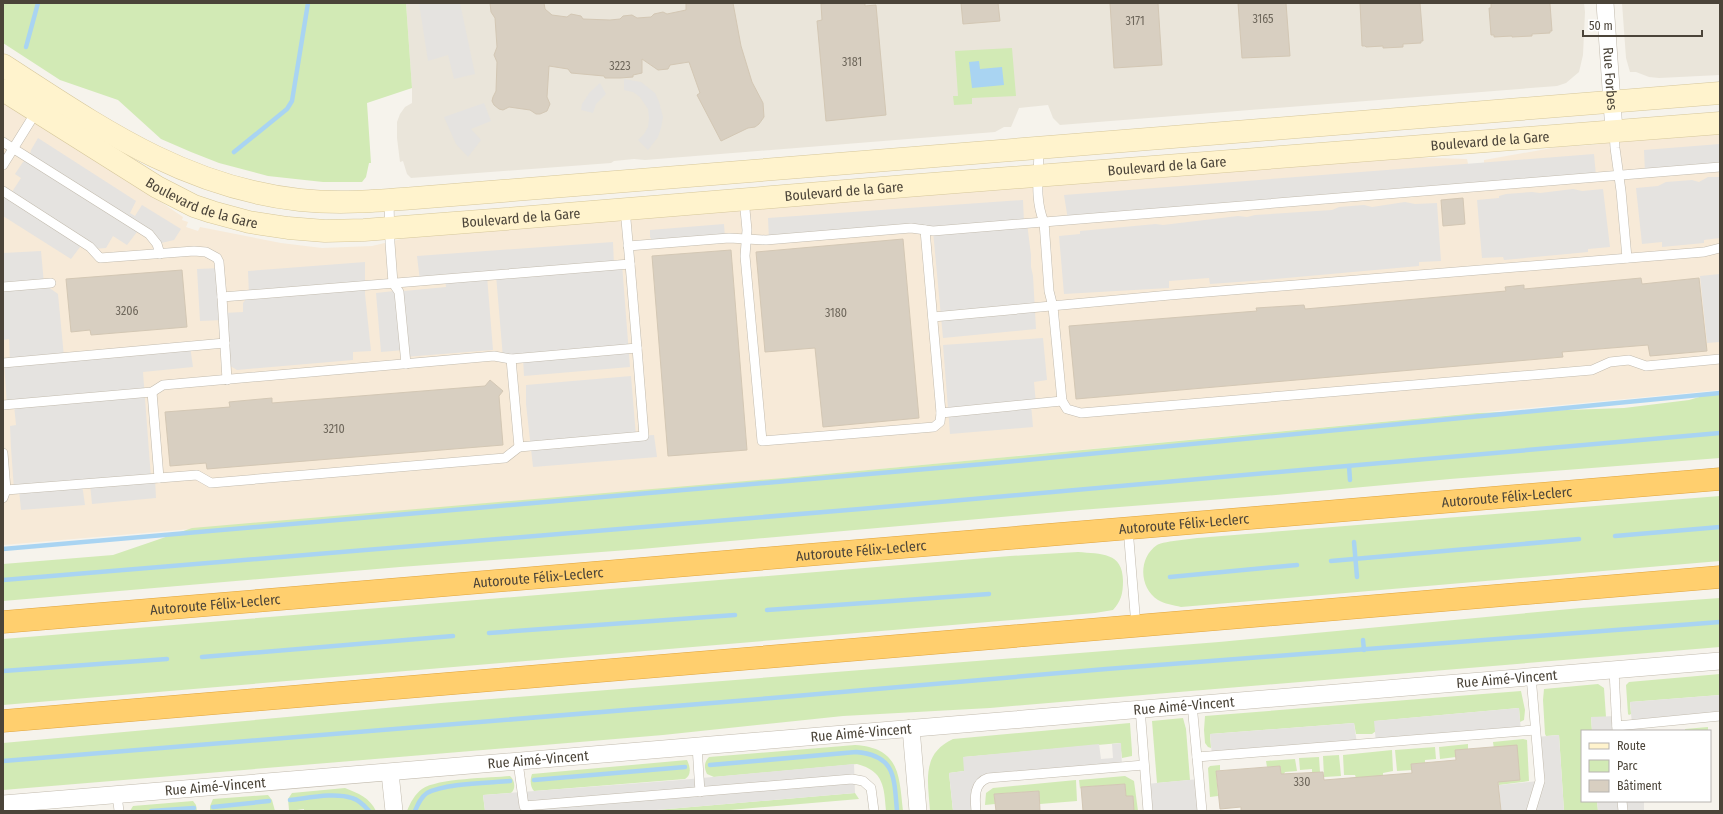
<svg xmlns="http://www.w3.org/2000/svg" width="1723" height="814" font-family="'Fira Sans Condensed',sans-serif">
  <style>
    .residential { fill: #eae5da }
    .commercial { fill: #f7ead8 }
    .green { fill: #d2eab5 }
    .parking { fill: #e5e3e0 }
    .water { fill: #a9d4f2 }
    .lines { fill: none; stroke-linecap: round; stroke-linejoin: round }
    .stream { stroke: #a9d4f2; stroke-width: 4.5 }
    .building { fill: #d8cfc1; stroke: #d3c7b4 }
    .lane-casing { stroke: #c2bbae; stroke-width: 10 }
    .street-casing { stroke: #c2bbae; stroke-width: 18 }
    .secondary-casing { stroke: #d6c79b; stroke-width: 23 }
    .highway-casing { stroke: #e0a43c; stroke-width: 23 }
    .lane { stroke: #fff; stroke-width: 9 }
    .street { stroke: #fff; stroke-width: 17 }
    .secondary { stroke: #fff3cd; stroke-width: 22 }
    .highway { stroke: #ffcf6e; stroke-width: 22 }
    .labels { text-anchor: middle; stroke-width: 4; stroke-linejoin: round; paint-order: stroke }
    .number-label { font-size: 12px; fill: #6e675b }
    .street-label { font-size: 14px; fill: #4b4439; stroke: #fff }
  </style>
  <rect width="100%" height="100%" fill="#f6f3ec"/>
  <g class="residential">
    <path d="M406 3H1584L1585 12 1583 55 1579 72 1566 83 1557 86 1060 125 1053 118 1048 105 1019 108 1011 127H1004L995 132 645 160 634 159 614 161 611 163 411 178 407 174 403 161 400 162 397 138V122L400 114 405 107 412 103V88Z"/>
    <path d="M1622 3H1720V75L1659 78 1649 77 1636 72H1630L1626 58Z"/>
  </g>
  <path class="commercial" d="M3 101 152 196 183 217 182 220 188 222 186 227 198 231 200 227 281 243 322 248 372 246 414 236 1405 157 1467 159 1468 164H1484V160L1558 147 1592 145 1639 138 1720 131V390L719 484 3 545Z"/>
  <g class="green">
    <path d="M3 3H406L412 88 367 103 371 163H369L366 177 362 182H323L268 176 219 163 191 152 161 139 118 100 60 80 3 43Z"/>
    <path d="M1012 48 1016 96 972 98V104L954 105 953 96H958L955 51Z"/>
    <path d="M1720 391V458L1450 479 1276 495 1080 510 641 549 400 567 3 601V564L113 555 192 528 783 478 1477 413 1624 408 1689 400Z"/>
    <path d="M1720 496V561L1181 607C1174 605 1164 604 1158 600 1139 588 1138 558 1157 545 1164 541 1198 538 1209 537Z"/>
    <path d="M1078 552C1101 554 1123 552 1123 581 1123 594 1121 601 1113 610L1095 613 3 705V639L1010 556Z"/>
    <path d="M1720 598V647L1131 696 990 708 843 716 663 735 3 790V743L441 703 1219 642 1581 608Z"/>
    <path d="M1720 674V695L1630 702 1631 714 1629 715 1628 714 1626 685 1629 682Z"/>
    <path d="M1598 684 1604 688 1606 717H1591L1592 731H1582V801H1597L1598 811H1564L1559 735 1546 736 1545 734 1543 700 1544 689Z"/>
    <path d="M1521 691 1525 710 1524 720 1520 722 1519 708 1375 721 1376 731 1372 734H1356L1354 723 1210 734 1211 748 1208 747 1205 743 1204 730 1205 716Z"/>
    <path d="M1183 718 1186 729 1190 780 1157 783 1152 721Z"/>
    <path d="M1130 723 1132 752V756L1122 758 1120 743 964 757V771L949 773 953 811H930C928 781 921 754 953 739Z"/>
    <path d="M1708 727V731H1685V729Z"/>
    <path d="M1523 739 1527 740 1529 781 1499 785 1493 742Z"/>
    <path d="M1468 744V749L1456 757 1440 759 1439 747Z"/>
    <path d="M855 745C900 748 899 775 903 811H886C884 787 884 771 857 764L714 777 707 774C704 768 704 762 709 757Z"/>
    <path d="M1435 747 1436 759 1425 760V763L1412 764V770L1397 771 1395 750Z"/>
    <path d="M1392 750 1393 771 1383 773V776L1356 778 1355 775H1344L1343 755Z"/>
    <path d="M1339 755 1341 776 1324 777 1323 756Z"/>
    <path d="M1319 757 1320 772H1312V769L1300 770 1299 758Z"/>
    <path d="M1295 759 1297 771 1285 772 1284 774H1281L1280 766 1267 767 1266 761Z"/>
    <path d="M687 760C690 766 692 775 685 779L534 791C530 787 530 779 532 774Z"/>
    <path d="M1220 765V770L1216 771 1218 796 1210 797 1208 768 1210 766Z"/>
    <path d="M510 776C515 780 516 789 511 793L483 795 485 811H407C410 803 415 794 422 789 438 778 490 778 510 776Z"/>
    <path d="M1125 776 1134 781 1138 811H1134L1133 796H1126L1125 784 1081 787 1080 789 1079 780Z"/>
    <path d="M1076 780 1077 801 1040 804 1038 791 994 794 995 804 985 805 986 793 993 788Z"/>
    <path d="M345 788C358 793 370 798 376 811H304V809L290 811 289 810 288 799 292 793Z"/>
    <path d="M855 793 859 799 718 811H645Z"/>
    <path d="M268 795 272 800 275 811H210V806L213 799Z"/>
    <path d="M193 801 196 805 197 811H130L133 806Z"/>
  </g>
  <g class="parking">
    <path d="M419 3H460L475 74 454 79 448 55 428 61Z"/>
    <path d="M624 79 641 82 655 93 659 102 663 117 661 128 658 137 648 150 638 140 644 134 648 127 649 118 648 109 640 97 633 92 624 90Z"/>
    <path d="M600 83 606 94 596 104 593 113 581 110 582 104 590 92Z"/>
    <path d="M484 103 491 121 471 129 481 140 468 157 456 144 444 117Z"/>
    <path d="M38 138 136 201 130 213 135 216 142 205 181 229 174 240 157 244 140 228 127 245 113 236 106 248 93 249 83 243 71 259 3 216V191L10 195 21 178 15 174 23 162 29 159 31 150Z"/>
    <path d="M1720 144V167L1645 173 1644 150Z"/>
    <path d="M1594 154 1596 176 1068 220 1064 195Z"/>
    <path d="M1708 177H1720V238L1704 240V243L1662 247V242L1642 244 1636 188 1658 186 1666 182 1692 180 1699 182Z"/>
    <path d="M1573 189 1582 191 1603 189 1610 247 1588 249V252L1504 260 1503 257 1482 258 1477 200 1499 198V196L1506 194 1532 192 1540 193Z"/>
    <path d="M1023 200 1024 223H1027L1031 255V267L1033 276 1036 329 943 338 933 231 769 240 768 218Z"/>
    <path d="M1405 202 1415 204 1437 203 1441 261 1419 262V266L1252 281 1210 284 1209 278 1169 281V288L1064 294 1059 236 1080 234V231L1156 224 1163 225 1238 216 1247 217 1255 215 1332 210 1339 207 1364 205 1372 207Z"/>
    <path d="M724 224 725 238 654 244 650 237V230Z"/>
    <path d="M613 242 614 265 622 264 630 367 524 376 523 358H503L496 275 487 276 493 350 405 357 404 350 381 352 376 293 394 291 399 294 404 291 446 287 445 279 420 281 417 256Z"/>
    <path d="M41 251 44 284 58 294 64 357 190 346 193 367 143 372 151 478H155L156 498 92 504 90 484H82L85 505 21 510 19 490H14L11 448 10 426 16 425 14 405H7L4 363 10 362 9 339 3 340V253Z"/>
    <path d="M365 262V294L371 351 353 352V360L237 370 227 364 223 320 200 321 197 269 221 268 223 313 243 312V303L249 295 248 271Z"/>
    <path d="M1720 274V342L1707 343 1700 276Z"/>
    <path d="M1043 338 1047 380 1034 382 1036 404H1031L1033 427 950 434 943 345Z"/>
    <path d="M631 376 636 436 654 435 657 457 533 467 526 404V385Z"/>
    <path d="M1720 695V716L1632 724 1630 702Z"/>
    <path d="M1519 708 1521 731 1376 743 1374 721Z"/>
    <path d="M1616 716 1617 731H1592L1591 717Z"/>
    <path d="M1354 723 1357 744 1212 756 1210 734Z"/>
    <path d="M1559 735 1564 811H1501L1499 785 1539 781 1536 737Z"/>
    <path d="M1121 743 1122 767 983 780 976 811H953L949 773 964 771 963 757 1099 744 1101 759 1113 758 1112 744Z"/>
    <path d="M854 764 855 793 645 811H485L483 795 680 780Z"/>
    <path d="M1199 779 1202 811H1148L1146 784Z"/>
    <path d="M1597 801H1644V811H1598Z"/>
  </g>
  <path class="water" d="M979 61 980 69 1002 67 1004 85 972 88 969 62Z"/>
  <g class="lines">
    <g class="stream">
      <path d="M26 47 38 3"/>
      <path d="M234 152 287 109 292 101 308 3"/>
      <path d="M1349 466 1350 480"/>
      <path d="M1615 536 1720 527"/>
      <path d="M1354 542 1357 577"/>
      <path d="M3 549 984 464 1720 393"/>
      <path d="M1331 561 1579 539"/>
      <path d="M1170 577 1297 565"/>
      <path d="M3 580 860 509 1720 433"/>
      <path d="M767 610 989 594"/>
      <path d="M489 633 735 615"/>
      <path d="M1363 640 1364 650"/>
      <path d="M202 657 453 636"/>
      <path d="M3 671 167 659"/>
      <path d="M3 761 772 698 1106 669 1720 622"/>
      <path d="M710 765 856 752C896 755 894 778 897 811"/>
      <path d="M534 780 685 767"/>
      <path d="M290 800C308 798 335 792 352 798 359 800 364 805 369 811"/>
      <path d="M213 807 269 801"/>
      <path d="M151 811 194 808"/>
      <path d="M415 811C418 804 421 797 427 793 445 783 489 783 510 781"/>
    </g>
  </g>
  <g class="building">
    <path d="M490 3H544L545 9 552 15 567 17 571 14 581 16 583 19 610 20 620 19 623 16 632 15 637 18 651 17 654 14 663 12 667 14 686 10V3H733L741 46 752 82 763 103 764 117 759 124 755 127 748 128 721 141 697 95 700 93 689 62 670 65 668 69 658 70 642 59V73L633 75V77L620 78H605L604 76 571 73 568 69 549 66 547 97 550 104 547 111 540 114H536L530 110 509 107 503 110 499 109 494 105 492 101 493 97 496 91 497 62 494 55 497 47 495 18 491 12Z"/>
    <path d="M831 3H865V6L876 5 886 115 826 121 817 21 822 20 821 4Z"/>
    <path d="M961 3H998L1000 21 963 24Z"/>
    <path d="M1110 3H1158L1162 65 1114 68Z"/>
    <path d="M1238 3H1286L1290 56 1242 58Z"/>
    <path d="M1360 3H1420L1423 41H1421V43L1403 44V47L1383 48V46L1366 47 1365 46H1362Z"/>
    <path d="M1491 3H1548L1550 4 1552 31H1550V33L1532 34V36L1512 37V36L1494 37V35H1491L1489 8H1491Z"/>
    <path d="M1463 198 1465 224 1443 226 1441 200Z"/>
    <path d="M903 239 919 418 823 427 815 348 765 352 756 252Z"/>
    <path d="M731 250 747 450 668 456 652 256Z"/>
    <path d="M182 270 187 327 91 335 90 330 71 332 66 279Z"/>
    <path d="M1641 278 1642 284 1699 278 1707 351 1650 356 1648 345 1562 352 1563 357 1076 399 1069 326 1257 311 1256 308 1304 305 1305 309 1506 291 1505 287 1524 285V289Z"/>
    <path d="M490 380 503 391 499 396 503 445 207 469 206 463 170 466 165 412 230 407 229 402 239 401 272 398V403L485 386Z"/>
    <path d="M1517 745 1520 780 1498 782 1501 811H1241V807L1220 809 1216 771 1280 766 1281 774 1323 772 1324 780 1412 773 1411 764 1456 760 1455 750Z"/>
    <path d="M1125 784 1126 796H1133L1134 811H1083L1081 787Z"/>
    <path d="M1039 791 1040 811H996L994 794Z"/>
  </g>
  <g class="lines">
    <g class="lane-casing">
      <g id="lane">
        <path d="M1614 131 1615 148 1621 191 1627 258"/>
        <path d="M3 142 149 234 157 244 160 254"/>
        <path d="M3 165 36 112"/>
        <path d="M3 191 90 247 100 258 194 251 206 252 217 258 219 262 222 297"/>
        <path d="M744 199 747 230 745 256 762 441 934 427 940 422 941 413"/>
        <path d="M389 200 390 243 393 283 399 292 406 364"/>
        <path d="M925 230 941 413 1062 401 1053 307 1049 291 1044 222C1034 199 1039 172 1039 147"/>
        <path d="M628 246 729 238 766 240 911 228 933 231 1720 167"/>
        <path d="M3 287 51 283"/>
        <path d="M933 317 1170 295 1704 252 1720 248"/>
        <path d="M511 359 519 447 644 436 637 348"/>
        <path d="M3 363 225 343"/>
        <path d="M227 380 222 297 630 264 625 209"/>
        <path d="M1062 401 1067 409 1081 413 1592 370 1610 362 1629 360 1646 366 1720 359"/>
        <path d="M3 405 152 392 163 385 494 356 511 359 637 348 630 264"/>
        <path d="M3 453 6 490 3 498"/>
        <path d="M159 478 197 475 211 483 505 458 519 447"/>
        <path d="M6 490 159 478 152 392"/>
        <path d="M1128 528 1136 626"/>
        <path d="M1614 670 1617 731"/>
        <path d="M1531 676 1540 781 1531 811"/>
        <path d="M1192 704 1202 811"/>
        <path d="M1140 708 1148 811"/>
        <path d="M1617 726 1720 716"/>
        <path d="M697 746 700 792"/>
        <path d="M1197 757 1535 730"/>
        <path d="M518 762 524 806 852 779 863 781 871 788 874 811"/>
        <path d="M117 795 119 811"/>
        <path d="M1622 801 1623 811"/>
        <path d="M976 811C975 799 973 783 988 778L1144 765"/>
      </g>
    </g>
    <g class="street-casing">
      <g id="street">
        <path id="s1" d="M1605 3 1614 131"/>
        <path d="M911 728 918 811"/>
        <path d="M390 773 394 811"/>
        <path id="s2" d="M3 804 1720 661"/>
      </g>
    </g>
    <g class="secondary-casing">
      <g id="secondary">
        <path d="M3 65C99 127 183 187 300 200 339 204 377 201 415 198L1720 93"/>
        <path id="s3" d="M3 90 157 187 194 206 212 212 249 222 288 228 325 231 364 230 506 219 906 186 1720 123"/>
      </g>
    </g>
    <g class="highway-casing">
      <g id="highway">
        <path id="s4" d="M3 622 1720 479"/>
        <path d="M3 721 1720 577"/>
      </g>
    </g>
    <use href="#lane" class="lane"/>
    <use href="#street" class="street"/>
    <use href="#secondary" class="secondary"/>
    <use href="#highway" class="highway"/>
  </g>
  <g class="labels">
    <g class="number-label">
      <text x="1263" y="23">3165</text>
      <text x="1135" y="25">3171</text>
      <text x="852" y="66">3181</text>
      <text x="620" y="70">3223</text>
      <text x="127" y="315">3206</text>
      <text x="836" y="317">3180</text>
      <text x="334" y="433">3210</text>
      <text x="1302" y="786">330</text>
    </g>
    <g class="street-label">
      <text dy="5" stroke="none"><textPath href="#s1" startOffset="76">Rue Forbes</textPath></text>
      <text dy="5" stroke="none"><textPath href="#s3" startOffset="1526">Boulevard de la Gare</textPath></text>
      <text dy="5" stroke="none"><textPath href="#s3" startOffset="1202">Boulevard de la Gare</textPath></text>
      <text dy="5" stroke="none"><textPath href="#s3" startOffset="878">Boulevard de la Gare</textPath></text>
      <text dy="5" stroke="none"><textPath href="#s3" startOffset="230">Boulevard de la Gare</textPath></text>
      <text dy="5" stroke="none"><textPath href="#s3" startOffset="554">Boulevard de la Gare</textPath></text>
      <text dy="5" stroke="none"><textPath href="#s4" startOffset="1509">Autoroute Félix-Leclerc</textPath></text>
      <text dy="5" stroke="none"><textPath href="#s4" startOffset="1185">Autoroute Félix-Leclerc</textPath></text>
      <text dy="5" stroke="none"><textPath href="#s4" startOffset="861">Autoroute Félix-Leclerc</textPath></text>
      <text dy="5" stroke="none"><textPath href="#s4" startOffset="537">Autoroute Félix-Leclerc</textPath></text>
      <text dy="5" stroke="none"><textPath href="#s4" startOffset="213">Autoroute Félix-Leclerc</textPath></text>
      <text dy="5" stroke="none"><textPath href="#s2" startOffset="1509">Rue Aimé-Vincent</textPath></text>
      <text dy="5" stroke="none"><textPath href="#s2" startOffset="1185">Rue Aimé-Vincent</textPath></text>
      <text dy="5" stroke="none"><textPath href="#s2" startOffset="861">Rue Aimé-Vincent</textPath></text>
      <text dy="5" stroke="none"><textPath href="#s2" startOffset="537">Rue Aimé-Vincent</textPath></text>
      <text dy="5" stroke="none"><textPath href="#s2" startOffset="213">Rue Aimé-Vincent</textPath></text>
    </g>
  </g>
  <rect width="1723" height="814" fill="none" stroke="#4b4439" stroke-width="8"/>
  <rect x="1581" y="730" width="130" height="72" fill="#ffffff" stroke="#b7b4b0"/>
  <rect x="1589" y="743" width="20" height="6" fill="#fff3cd" stroke="#b7b4b0"/>
  <text x="1617" y="750" font-size="12" fill="#4b4439">Route</text>
  <rect x="1589" y="760" width="20" height="12" fill="#d2eab5" stroke="#b7b4b0"/>
  <text x="1617" y="770" font-size="12" fill="#4b4439">Parc</text>
  <rect x="1589" y="780" width="20" height="12" fill="#d8cfc1" stroke="#b7b4b0"/>
  <text x="1617" y="790" font-size="12" fill="#4b4439">Bâtiment</text>
  <path d="M1583 30v6h119v-6" fill="none" stroke="#4b4439" stroke-width="2"/>
  <text x="1589" y="30" font-size="12" fill="#4b4439" stroke="#ffffff" stroke-width="3" paint-order="stroke">50 m</text>
</svg>
